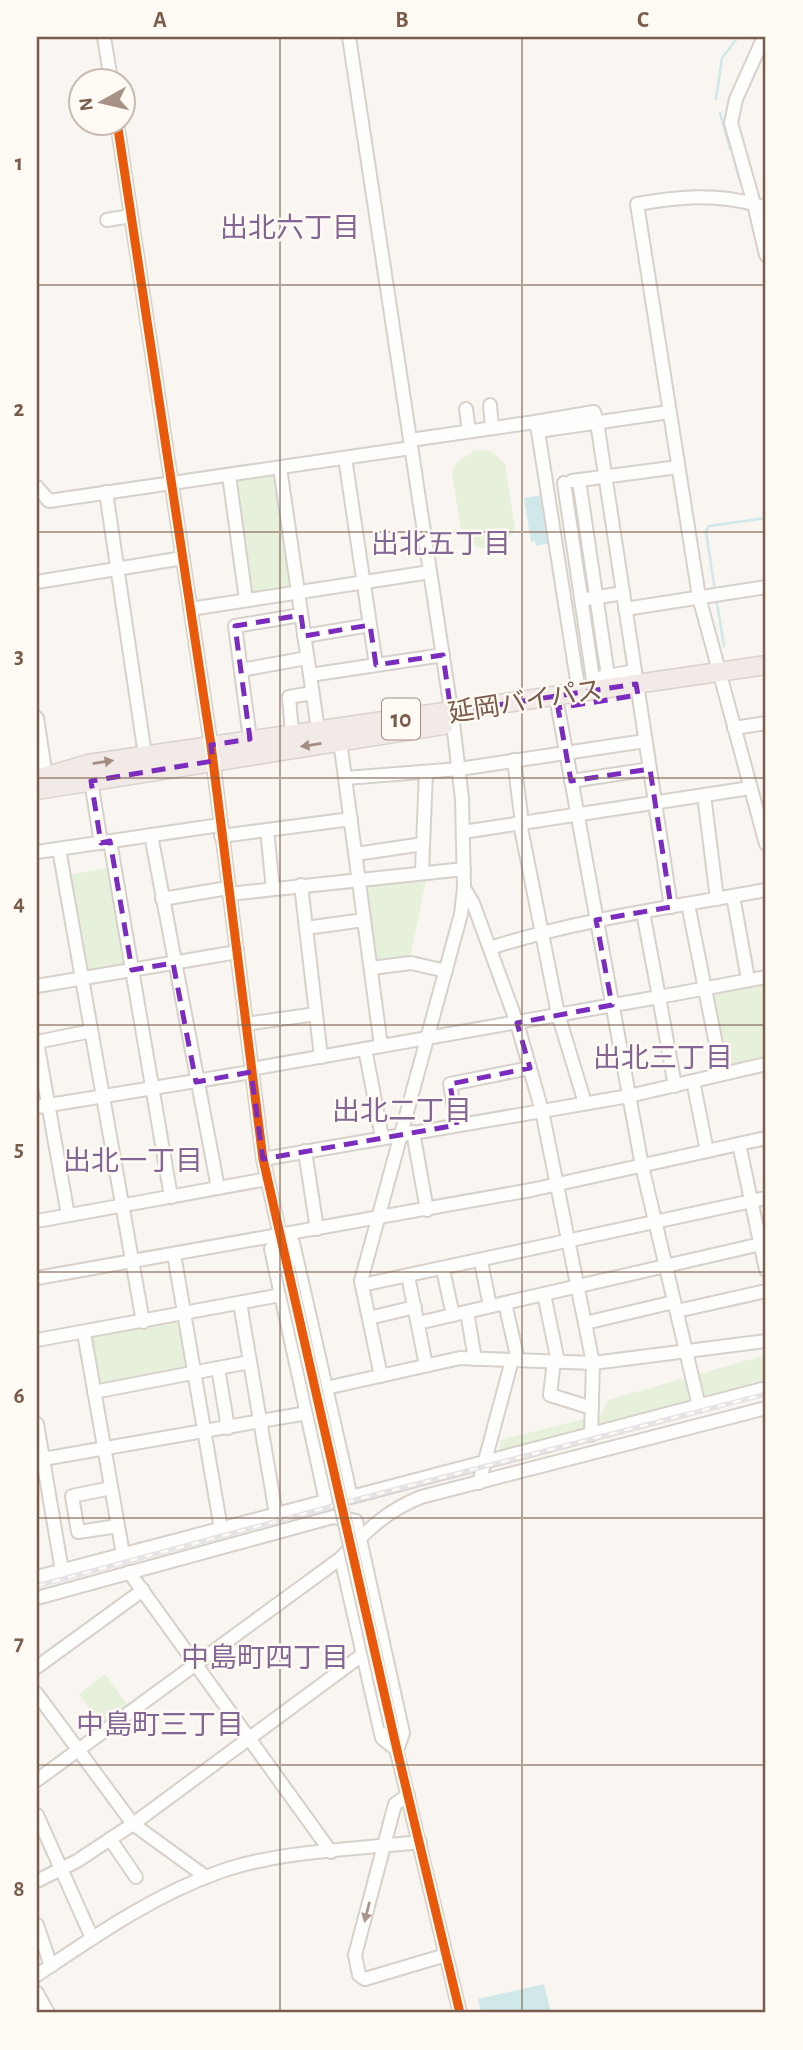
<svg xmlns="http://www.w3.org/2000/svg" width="803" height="2050" font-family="'Alegreya Sans','Noto Sans JP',sans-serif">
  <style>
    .green { fill: #e7f0db }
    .water { fill: #d0e8ea }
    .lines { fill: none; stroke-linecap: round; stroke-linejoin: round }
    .stream { stroke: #d0e8ea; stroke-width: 2.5 }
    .minor-casing { stroke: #d7d1cb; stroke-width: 16 }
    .highway-casing { stroke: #dad1cc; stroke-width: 21 }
    .minor { stroke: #fefefd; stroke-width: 12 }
    .highway { stroke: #f2eae7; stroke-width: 18 }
    .rail-casing { stroke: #e6e3e7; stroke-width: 5 }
    .rail { stroke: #fffaf3; stroke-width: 2.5; stroke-dasharray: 8; stroke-linecap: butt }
    .minor-bridge-casing { stroke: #d7d1cb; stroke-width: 16; stroke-linecap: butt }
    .minor-bridge { stroke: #fefefd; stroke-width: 12 }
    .cycleway-casing { stroke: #fffaf3; stroke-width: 13 }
    .cycleway { stroke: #e8590c; stroke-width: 9 }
    .oneway { fill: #a48e83 }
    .oneway2 { fill: #a8958b }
    .marked { fill: none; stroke: #7b2cbf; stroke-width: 5; stroke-dasharray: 14 9; stroke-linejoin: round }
    .grid { fill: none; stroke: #7a5c4d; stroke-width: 2; stroke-opacity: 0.55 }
    .labels { text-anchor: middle; stroke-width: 5; stroke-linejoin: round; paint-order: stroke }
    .shield { fill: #fffaf3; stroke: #a28b7f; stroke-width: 2 }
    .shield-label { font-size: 24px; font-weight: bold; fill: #7a5c4d }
    .street-label { font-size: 26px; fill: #7a5c4d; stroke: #fffaf3 }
    .neighbourhood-label { font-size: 28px; fill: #846695; stroke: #fffaf3 }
    .neatline { fill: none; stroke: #7a5c4d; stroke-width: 2.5 }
    .grid-label { font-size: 23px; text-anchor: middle; font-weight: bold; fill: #7a5c4d }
  </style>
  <rect width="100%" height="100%" fill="#f9f5f0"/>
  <g class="green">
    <path d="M475 450 491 451 505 464 515 528C505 551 478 555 462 536L452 474 455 464Z"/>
    <path d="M277 471 294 591 248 598 231 478Z"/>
    <path d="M111 868 127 969 84 976 67 875Z"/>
    <path d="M427 875 410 959 374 965 365 882Z"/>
    <path d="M766 979V1062L724 1071 708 990Z"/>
    <path d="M182 1317 191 1371 97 1388 89 1336Z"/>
    <path d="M766 1355V1379L500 1458V1440L601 1415 608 1400Z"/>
    <path d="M105 1674 129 1707 103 1727 79 1694Z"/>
  </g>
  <g class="water">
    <path d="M542 495 549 543 536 546 535 541 531 542 524 498Z"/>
    <path d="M544 1984 551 2013H481L478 1999Z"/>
  </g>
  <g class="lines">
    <g class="stream">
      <path d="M716 99 722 58 738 37"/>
      <path d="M720 113 730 149"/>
      <path d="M734 160 741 184"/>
      <path d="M715 591 706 531 709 526 766 518"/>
      <path d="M716 597 724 646"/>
    </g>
    <g class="minor-casing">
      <g id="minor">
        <path d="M104 37 111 80"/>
        <path d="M349 37 453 723 462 799 464 888 461 914 361 1281 381 1376"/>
        <path d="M764 37 736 99 731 123 754 204 766 208"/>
        <path d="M117 122 211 745 263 1159 287 1267"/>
        <path d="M107 220 131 216"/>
        <path d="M766 255 754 204C714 193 677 197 637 204L699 597 766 844"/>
        <path d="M490 405 492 428"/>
        <path d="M466 409 469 431"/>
        <path d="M535 422 594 412 597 422 671 907"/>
        <path d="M538 431 579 693"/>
        <path d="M410 440 535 422 538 431 669 412"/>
        <path d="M345 458 376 665"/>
        <path d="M280 468 318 730"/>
        <path d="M229 475 246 600"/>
        <path d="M579 480 608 676"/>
        <path d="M572 481 678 467"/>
        <path d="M564 483 593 679"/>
        <path d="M37 487 49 501 411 448"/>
        <path d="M106 492 145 755"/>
        <path d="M37 582 183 558"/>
        <path d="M587 599 623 593"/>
        <path d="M190 609 430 572"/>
        <path d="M625 609 766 587"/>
        <path d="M304 636 370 625"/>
        <path d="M241 670 307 658"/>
        <path d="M310 675 443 655"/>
        <path d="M602 677 635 671"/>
        <path d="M558 708 642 1166 699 1406"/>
        <path d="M37 718 46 777"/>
        <path d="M734 728 766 723"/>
        <path d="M292 733 289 697 312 693"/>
        <path d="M250 739 235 626 301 615"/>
        <path d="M340 741 381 1046"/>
        <path d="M514 760 522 823"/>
        <path d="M346 778 459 769 645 741"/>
        <path d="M91 781 101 843"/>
        <path d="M571 781 650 769"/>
        <path d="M704 795 717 899"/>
        <path d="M520 823 558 1014 585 1103"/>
        <path d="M267 830 273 889"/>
        <path d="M463 832 750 788"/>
        <path d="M151 835 218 1188"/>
        <path d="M221 836 351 819"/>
        <path d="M110 841 171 1197"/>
        <path d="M59 849 143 1322"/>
        <path d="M37 852 220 825"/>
        <path d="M356 854 423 844"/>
        <path d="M422 871 426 772"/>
        <path d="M301 885 321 1057"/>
        <path d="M464 888 473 903 517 1023 542 1111 593 1363 591 1435"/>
        <path d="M229 894 464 869"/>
        <path d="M733 896 748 979"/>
        <path d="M162 899 228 888"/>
        <path d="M688 904 722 1074"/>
        <path d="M643 912 659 997 766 977"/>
        <path d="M306 928 364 920"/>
        <path d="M490 948C580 919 673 907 766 890"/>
        <path d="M371 968 411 963 446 971"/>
        <path d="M37 986 237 952"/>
        <path d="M245 1024 316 1014"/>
        <path d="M37 1042 68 1215"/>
        <path d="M37 1042 91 1031"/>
        <path d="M365 1049 382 1137"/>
        <path d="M251 1069 659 997 675 1086"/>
        <path d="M693 1081 707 1151"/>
        <path d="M37 1107 251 1072"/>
        <path d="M457 1125 450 1084 530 1068"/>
        <path d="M413 1132 427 1210"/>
        <path d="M739 1144 766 1270"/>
        <path d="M305 1151 317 1229"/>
        <path d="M263 1159 629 1096 766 1064"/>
        <path d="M37 1221 267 1179"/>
        <path d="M279 1235 293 1243 351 1497 766 1388"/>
        <path d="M174 1254 221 1529"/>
        <path d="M481 1262 490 1306"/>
        <path d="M443 1270 453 1315"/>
        <path d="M408 1276 426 1365"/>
        <path d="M37 1278 531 1190 766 1138"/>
        <path d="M362 1285 766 1198"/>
        <path d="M544 1294 558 1362"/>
        <path d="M240 1303 276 1514"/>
        <path d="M505 1303 518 1360"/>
        <path d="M677 1311 766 1291"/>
        <path d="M467 1312 475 1359"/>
        <path d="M369 1318 415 1307"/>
        <path d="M418 1323 761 1244"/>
        <path d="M585 1323 674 1302"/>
        <path d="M84 1333 123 1554"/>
        <path d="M37 1340 281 1295"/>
        <path d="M554 1361 550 1395 592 1408"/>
        <path d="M218 1368 250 1362"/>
        <path d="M326 1388 460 1358 593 1363 766 1341"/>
        <path d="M94 1392 218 1368 228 1428"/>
        <path d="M37 1424 62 1571"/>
        <path d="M43 1459 307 1413"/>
        <path d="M479 1483 512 1360"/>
        <path d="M111 1488 72 1496 78 1532 118 1526"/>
        <path d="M129 1572 331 1852"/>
        <path d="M37 1577 326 1501 271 1249 279 1235"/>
        <path d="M37 1598 333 1517 356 1521 403 1733 397 1750 382 1738 341 1558"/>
        <path d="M37 1667 143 1590"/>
        <path d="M37 1694 133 1824 206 1877"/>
        <path d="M391 1727 460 2013"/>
        <path d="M37 1780 341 1558C366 1531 386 1511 421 1497L766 1408"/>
        <path d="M408 1795 395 1804 355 1955 359 1975 365 1979 446 1955"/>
        <path d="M37 1815 92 1938"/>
        <path d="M110 1839 136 1877"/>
        <path d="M37 1881 77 1861 133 1824 362 1655"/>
        <path d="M37 1925 51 1966"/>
        <path d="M37 1975C95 1936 152 1896 219 1872 276 1851 359 1849 420 1842"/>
        <path d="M37 1993 48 2013"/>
      </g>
    </g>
    <g class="highway-casing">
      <g id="highway">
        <path d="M37 779 88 764 766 665"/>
        <path d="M37 790 444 725"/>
      </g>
    </g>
    <use href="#minor" class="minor"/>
    <use href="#highway" class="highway"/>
    <g class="rail-casing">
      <path id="rail" d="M37 1586 362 1498 766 1394"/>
    </g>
    <use href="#rail" class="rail"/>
    <g class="minor-bridge-casing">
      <path id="minor-bridge" d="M287 1267 391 1727"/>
    </g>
    <use href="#minor-bridge" class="minor-bridge"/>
    <g class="cycleway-casing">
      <path id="cycleway" d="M117 122 211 745 263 1159 397 1750 460 2013"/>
    </g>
    <use href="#cycleway" class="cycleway"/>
  </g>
  <defs><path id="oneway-solid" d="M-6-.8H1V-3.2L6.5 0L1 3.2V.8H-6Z" transform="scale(1.75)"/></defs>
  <g class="oneway">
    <use href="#oneway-solid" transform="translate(311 745) rotate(171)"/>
    <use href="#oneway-solid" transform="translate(103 762) rotate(-9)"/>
  </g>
  <use class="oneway2" href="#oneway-solid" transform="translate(367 1912) rotate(104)"/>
  <path class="marked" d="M301 615 304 636 370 625 376 665 443 655 451 712 636 684 638 695 558 708 571 781 650 769 671 907 596 920 612 1005 517 1023 530 1068 450 1084 457 1125 263 1159 251 1072 196 1082 173 963 132 970 110 841 101 843 91 781 213 761 211 745 250 739 235 626Z"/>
  <path class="grid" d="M280 37V2013M522 37V2013M37 285H766M37 532H766M37 778H766M37 1025H766M37 1272H766M37 1518H766M37 1765H766"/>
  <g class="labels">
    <rect class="shield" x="382" y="698.5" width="38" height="41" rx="5"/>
    <g class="shield-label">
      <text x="401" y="727">10</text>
    </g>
    <g class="street-label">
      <text transform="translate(525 701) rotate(-9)" y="9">延岡バイパス</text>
    </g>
    <g class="neighbourhood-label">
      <text x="290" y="237">出北六丁目</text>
      <text x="441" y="553">出北五丁目</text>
      <text x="663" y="1067">出北三丁目</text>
      <text x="402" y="1120">出北二丁目</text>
      <text x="133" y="1170">出北一丁目</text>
      <text x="265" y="1667">中島町四丁目</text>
      <text x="160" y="1734">中島町三丁目</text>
    </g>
  </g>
  <rect width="803" height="2050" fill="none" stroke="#fffaf3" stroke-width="77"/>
  <g transform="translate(102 102) rotate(262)"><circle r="33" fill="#fffaf3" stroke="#cabbb1" stroke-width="2"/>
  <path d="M0-5L12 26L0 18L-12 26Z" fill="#a69286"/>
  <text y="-10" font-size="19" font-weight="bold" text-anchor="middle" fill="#7a5c4d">N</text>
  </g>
  <rect x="38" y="38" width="726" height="1973" class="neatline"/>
  <g class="grid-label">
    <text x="160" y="27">A</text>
    <text x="402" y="27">B</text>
    <text x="643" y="27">C</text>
    <text x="19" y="170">1</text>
    <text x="19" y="416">2</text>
    <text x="19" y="663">3</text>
    <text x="19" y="910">4</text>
    <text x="19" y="1156">5</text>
    <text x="19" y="1403">6</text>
    <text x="19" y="1650">7</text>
    <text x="19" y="1896">8</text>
  </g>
</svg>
